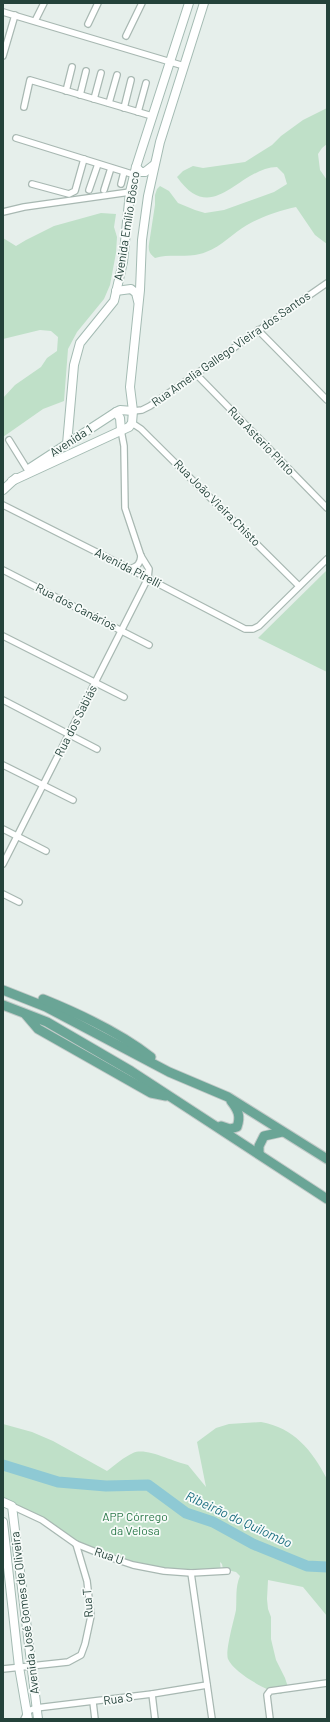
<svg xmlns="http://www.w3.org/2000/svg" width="330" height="1722" font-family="Barlow,sans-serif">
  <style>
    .green { fill: #bfe0c8 }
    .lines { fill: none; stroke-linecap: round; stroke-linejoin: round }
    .river { stroke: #8ec9d4; stroke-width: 11 }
    .street-casing { stroke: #a8b8b2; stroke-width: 8 }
    .secondary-casing { stroke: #a4bbb3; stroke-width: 10 }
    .primary-casing { stroke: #c2cac8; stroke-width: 11 }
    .street { stroke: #fff; stroke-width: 5.5 }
    .secondary { stroke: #fff; stroke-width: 8 }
    .primary { stroke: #6aa596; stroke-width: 9 }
    .labels { text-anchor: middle; stroke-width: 3.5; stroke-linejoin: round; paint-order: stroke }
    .street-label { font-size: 12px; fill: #24423a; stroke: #f7fbf9 }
    .park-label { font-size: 12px; fill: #2d7a4b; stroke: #f7fbf9 }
    .water-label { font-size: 13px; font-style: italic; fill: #1c6f80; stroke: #f7fbf9 }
  </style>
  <rect width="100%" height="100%" fill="#e6efeb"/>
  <g class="green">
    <path d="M327 108V144L322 148 318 154 320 170 327 180V244L315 235 296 207C278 211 263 216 247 225 233 233 222 246 206 252 189 259 171 253 155 258 150 254 148 251 149 244L155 205V195L157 189 160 186 169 191 178 203 195 210 205 213 224 210 274 192 287 184 284 174 277 167C238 168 213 228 177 177L183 171 193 166 203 168 245 162 272 145 281 136 303 120Z"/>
    <path d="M101 213 116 214 114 227 117 237 116 253 110 285 104 299 77 332 68 349 64 401 43 409 3 437V398L15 385 41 367 47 358 57 351 58 337 51 331 40 330 3 339V238L16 246 26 240 54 226Z"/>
    <path d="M327 570V672L258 638Z"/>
    <path d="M261 1422C294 1428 312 1450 327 1479V1616L303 1587 268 1580 267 1599 268 1609 271 1617V1639L276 1660 285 1678 288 1687 281 1694C267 1691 234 1673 228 1659 225 1651 234 1620 236 1610 237 1597 235 1588 240 1576L236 1572 223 1569 222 1564 220 1562 221 1572C193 1570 164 1570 136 1564 88 1552 45 1524 3 1500V1424L32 1432 53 1441 107 1471C115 1465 124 1457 133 1453 146 1447 173 1462 188 1465L206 1487 197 1442 216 1428 229 1424Z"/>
  </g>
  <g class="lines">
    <path class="river" d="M3 1465 58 1482 106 1486 148 1485 186 1513 213 1522 253 1544 307 1566 327 1567"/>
    <g class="street-casing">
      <g id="street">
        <path d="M3 12 184 66"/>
        <path d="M35 21 44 3"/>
        <path d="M88 24 98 3"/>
        <path d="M126 36 142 3"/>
        <path d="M3 56 15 15"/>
        <path d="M66 91 72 67"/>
        <path d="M80 95 86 71"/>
        <path d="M94 99 101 73"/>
        <path d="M109 103 117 75"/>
        <path d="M24 107 30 80 152 116"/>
        <path d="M124 108 131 80"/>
        <path d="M138 112 146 83"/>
        <path d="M16 138 135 175"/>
        <path d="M32 184 69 194 75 191 84 159"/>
        <path d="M121 184 124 172"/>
        <path d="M89 190 98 164"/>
        <path d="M104 190 111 168"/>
        <path d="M3 212 24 207 130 192"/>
        <path d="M258 330 327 400"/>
        <path d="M196 374 327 508"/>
        <path d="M133 411 142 410 150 406 327 283"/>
        <path d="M132 423 141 429 299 586"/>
        <path d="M9 440 27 469"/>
        <path d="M3 505 130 569 245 629H253L259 626 327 559"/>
        <path d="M130 569C138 566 140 564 141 556"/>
        <path d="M3 570 149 645"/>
        <path d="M3 636 124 697"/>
        <path d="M3 700 97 749"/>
        <path d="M3 765 73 800"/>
        <path d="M3 829 46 851"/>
        <path d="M3 864 148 578 149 569 141 556 125 508 124 446 121 430"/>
        <path d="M3 894 19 902"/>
        <path d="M12 1506 42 1520 76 1544 106 1556 133 1565 164 1571 191 1573 227 1571"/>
        <path d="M191 1573 212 1719"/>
        <path d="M3 1669 68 1662 81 1655 85 1644 91 1616 87 1581 76 1544"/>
        <path d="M152 1694 155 1719"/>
        <path d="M93 1702 95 1719"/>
        <path d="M24 1719 28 1711 36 1708 152 1694 207 1685"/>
        <path d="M270 1719 267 1695 270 1691 327 1683"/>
      </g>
    </g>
    <g class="secondary-casing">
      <g id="secondary">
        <path d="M136 167 141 172H145L154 165"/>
        <path d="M116 291 131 289 136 293 138 301"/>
        <path d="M116 412 120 418 121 430"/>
        <path d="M67 444 74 365 80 343 114 301 123 262 130 192 136 167 189 3"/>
        <path d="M30 468 116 412 120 410 133 411"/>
        <path d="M12 481 129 427 132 423 133 411 130 387 140 290 142 240 148 196 160 142 204 3"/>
        <path d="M3 490 16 478"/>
        <path d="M3 1502 12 1506 38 1719"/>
        <path d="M3 1522 19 1667 28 1719"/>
      </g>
    </g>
    <g class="primary-casing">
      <g id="primary">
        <path d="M3 990 46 1007 169 1072 228 1097 327 1159"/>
        <path d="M43 999C80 1014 119 1032 151 1057"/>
        <path d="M3 1005 47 1022 131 1071 327 1199"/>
        <path d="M26 1015 38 1029 151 1093 166 1096"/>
        <path d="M221 1126 230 1129 237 1127C241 1116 238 1110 231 1101"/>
        <path d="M259 1154V1146L264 1136 282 1132"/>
      </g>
    </g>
    <use href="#street" class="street"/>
    <use href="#secondary" class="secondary"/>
    <use href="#primary" class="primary"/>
  </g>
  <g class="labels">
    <g class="street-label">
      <text transform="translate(127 226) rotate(-81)" y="4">Avenida Emílio Bôsco</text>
      <text transform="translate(231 349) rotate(-35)" y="4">Rua Amelia Gallego Vieira dos Santos</text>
      <text transform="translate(71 441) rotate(-33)" y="4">Avenida 1</text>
      <text transform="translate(261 441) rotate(46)" y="4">Rua Asterio Pinto</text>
      <text transform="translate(217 503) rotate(45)" y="4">Rua João Vieira Chisto</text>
      <text transform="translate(128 568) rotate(27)" y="4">Avenida Pirelli</text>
      <text transform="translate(76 607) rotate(27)" y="4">Rua dos Canários</text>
      <text transform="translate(76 721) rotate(-63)" y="4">Rua dos Sabiás</text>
      <text transform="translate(109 1556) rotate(19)" y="4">Rua U</text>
      <text transform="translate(88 1603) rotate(-94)" y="4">Rua T</text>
      <text transform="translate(25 1613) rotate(-97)" y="4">Avenida José Gomes de Oliveira</text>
      <text transform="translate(118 1699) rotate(-8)" y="4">Rua S</text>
    </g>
    <g class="park-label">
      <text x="135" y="1521">APP Córrego<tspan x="135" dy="14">da Velosa</tspan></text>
    </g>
    <g class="water-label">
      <text transform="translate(239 1519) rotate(25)" y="5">Ribeirão do Quilombo</text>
    </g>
  </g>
  <rect width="330" height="1722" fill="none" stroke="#24423a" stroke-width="8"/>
</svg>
